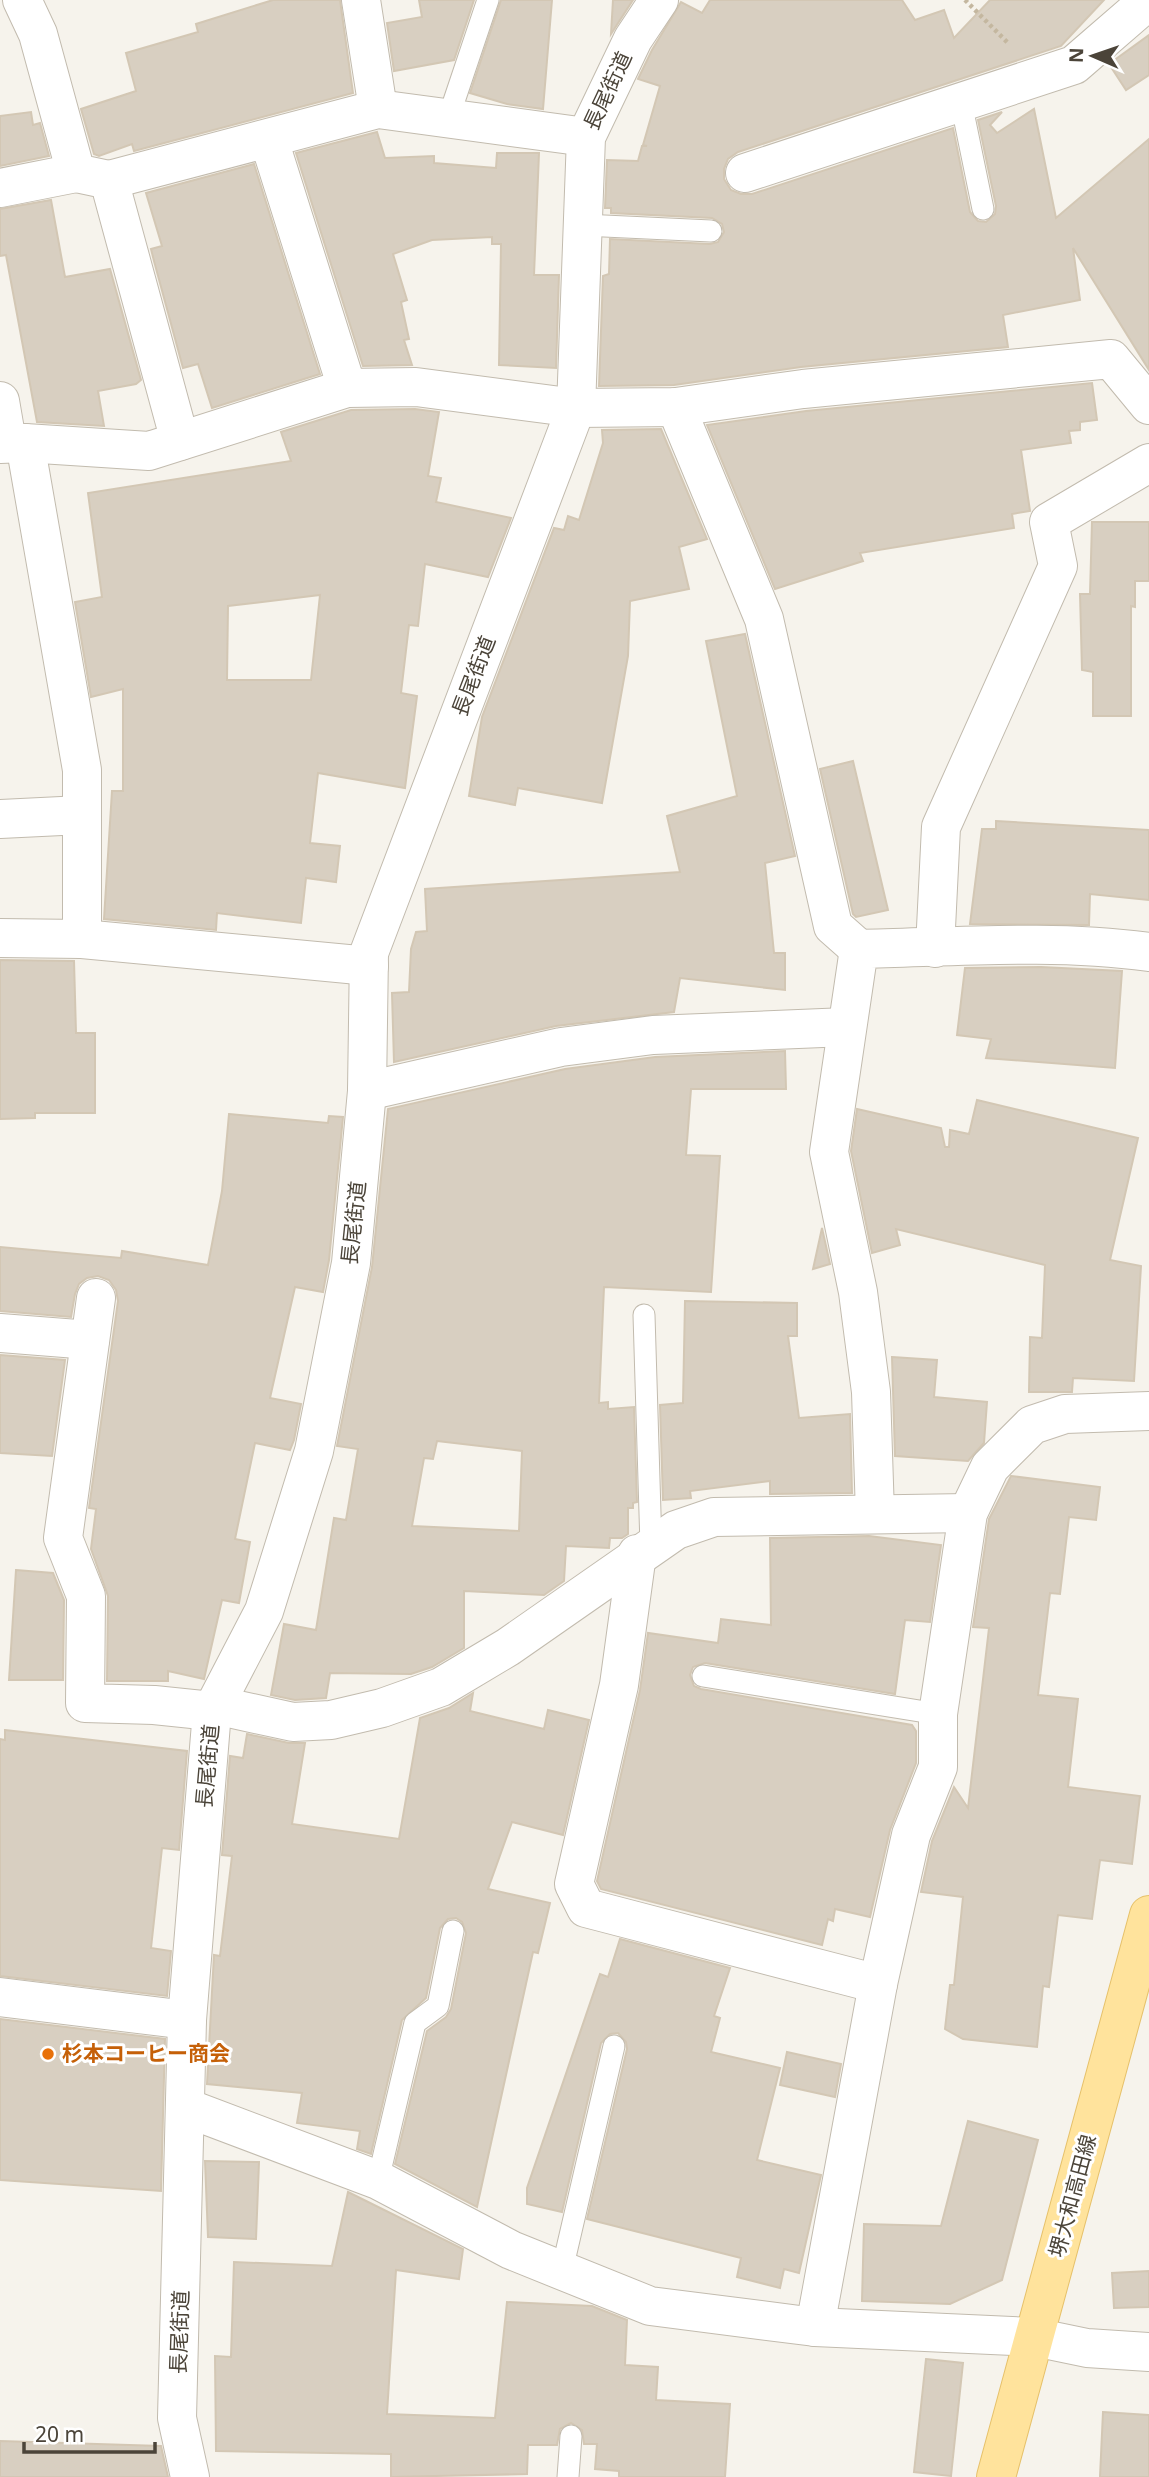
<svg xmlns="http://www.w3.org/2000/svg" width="1149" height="2477" font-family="'Noto Sans','Noto Sans JP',sans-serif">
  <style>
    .building { fill: #d8cfc1; stroke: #d3c7b4; stroke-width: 2; fill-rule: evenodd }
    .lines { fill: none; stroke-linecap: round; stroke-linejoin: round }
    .lane-casing { stroke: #c2bbae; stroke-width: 23 }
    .street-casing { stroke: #c2bbae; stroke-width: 40 }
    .primary-casing { stroke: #e6c16a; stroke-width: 40 }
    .path { stroke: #c4b79f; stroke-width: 4.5; stroke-dasharray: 3.5 3.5; stroke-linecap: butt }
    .lane { stroke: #fff; stroke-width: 21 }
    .street { stroke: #fff; stroke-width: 38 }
    .primary { stroke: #ffe39c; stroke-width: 38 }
    .food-dot { fill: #e8710a; stroke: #fff; stroke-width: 2.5 }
    .labels { text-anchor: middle; stroke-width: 6; stroke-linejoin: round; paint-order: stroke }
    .street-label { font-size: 21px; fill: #4b4439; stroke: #fff }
    .food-label { font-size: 21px; font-weight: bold; fill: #c56008; stroke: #fff; text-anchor: start }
  </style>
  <rect width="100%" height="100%" fill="#f6f3ec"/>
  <g class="building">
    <path d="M273 0H340L353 93 134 151 132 144 99 156 94 154 81 109 136 91 126 53 198 32 196 24Z"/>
    <path d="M419 0H474L454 60 394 71 387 23 422 17Z"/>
    <path d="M501 0H552L543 109 507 104 470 93Z"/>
    <path d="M613 0H633L611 34Z"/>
    <path d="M710 0H902L915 20 944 10 954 38 990 0H1104L1061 46 738 152 728 159 724 169V179L731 190 741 194H752L953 128 970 212 978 221 986 222 995 214 996 206 978 120 1002 112 990 125 997 133 1034 109 1056 218 1149 139V370L1073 248 1080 300 1003 315 1008 347 801 367 674 385 599 386 603 276 609 274 610 239 710 244 718 242 724 232 722 224 712 218 611 213V208H605L607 160 638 161 642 146H647L643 145 660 86 638 79 652 50 681 2 702 13Z"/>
    <path d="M1149 35V75L1126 90 1109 64Z"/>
    <path d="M31 112 33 125 40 123 49 156 0 166V116Z"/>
    <path d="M377 132 385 158 434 156V163L496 168 497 153H539L534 275H559L556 368 499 365 501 244H492V237L432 240 393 254 407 300 401 302 409 339 404 340 412 365 363 366 296 153Z"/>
    <path d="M254 164 320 374 212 408 198 364 183 368 154 261 151 249 162 246 146 193Z"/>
    <path d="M51 200 65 277 110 269 141 380 136 384 98 391 104 426 37 422 6 255 0 256V209Z"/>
    <path d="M1092 383 1097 420 1080 422V430L1069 431 1071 443 1021 450 1030 511 1012 514 1014 528 860 553 863 561 775 589 707 425 806 411Z"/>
    <path d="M415 409 439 412 428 476 441 478 436 502 511 518 488 577 425 564 418 626 409 625 401 693 417 696 405 788 318 773 310 843 340 846 336 882 306 878 301 923 217 913 216 930 104 919 112 791H123V689L91 697 75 602 102 597 88 493 291 461 281 432 351 410ZM320 595 311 680H227L228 606Z"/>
    <path d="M661 429 707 539 679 547 689 589 630 601 628 656 602 803 518 788 515 805 469 796 482 717 554 528 564 530 568 516 579 520 603 443 602 430Z"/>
    <path d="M1092 522H1149V581H1135V607L1131 606V716H1093V672L1082 670 1080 594H1090Z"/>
    <path d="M745 634 795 856 765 863 774 953H785V990L680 978 674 1012 556 1026 394 1062 392 993 409 992 411 949 416 932 427 931 425 889 680 872 667 816 737 796 706 641Z"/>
    <path d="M853 761 888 910 856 917 853 914 820 769Z"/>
    <path d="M996 821 1149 830V900L1090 894 1089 925 970 924 982 829H996Z"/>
    <path d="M0 960 74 961 76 1033H95V1113H35V1118L0 1119Z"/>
    <path d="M1041 967 1122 971 1115 1068 986 1058 991 1039 957 1035 965 968Z"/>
    <path d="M785 1051 786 1089H691L686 1155 720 1156 711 1292 604 1287 599 1403 608 1402V1409L634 1407 637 1502 633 1503V1508H628V1534L622 1538H610L609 1548 566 1546 564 1581 544 1595 464 1591V1648L432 1667 411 1674 330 1673 326 1698 295 1700 271 1695 284 1624 316 1630 334 1518 346 1520 358 1449 337 1446 372 1267 388 1109 565 1069 655 1057ZM437 1441 522 1451 519 1531 412 1526 424 1458 433 1459Z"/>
    <path d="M977 1100 1138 1138 1110 1260 1141 1266 1134 1381 1073 1378 1072 1392H1029L1030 1337 1042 1338 1045 1265 896 1229 900 1245 872 1253 851 1151 857 1109 941 1128 945 1147H949L950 1130 969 1134Z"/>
    <path d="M229 1114 328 1123 329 1116 343 1117 329 1260 323 1292 295 1287 270 1398 301 1404 294 1440 290 1450 255 1443 235 1539 250 1542 239 1603 222 1600 204 1679 168 1671V1681H107L108 1596 91 1549 96 1509 89 1508 118 1301 116 1290 109 1280 98 1276 87 1278 79 1284 75 1294 71 1317 0 1311V1247L121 1258 122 1251 208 1265 222 1191Z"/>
    <path d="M822 1228 830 1264 813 1269Z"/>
    <path d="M685 1301 797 1303V1336H788L799 1418 850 1414 852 1493 770 1494V1481L690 1491 691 1498 663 1500 660 1405 683 1403Z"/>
    <path d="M0 1355 65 1360 52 1456 0 1453Z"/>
    <path d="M892 1357 937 1360 934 1397 987 1402 984 1443 968 1461 895 1456Z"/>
    <path d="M1011 1476 1100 1487 1096 1520 1069 1517 1060 1594 1050 1593 1038 1695 1078 1699 1068 1787 1140 1796 1132 1864 1100 1860 1092 1919 1058 1915 1049 1987 1043 1986 1037 2047 963 2039 945 2029 950 1985H954L963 1897 921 1892 932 1841 954 1787 968 1808 989 1628 973 1627 989 1519Z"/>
    <path d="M869 1536 941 1545 930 1622 905 1620 895 1694 705 1663 693 1667 690 1675 694 1686 701 1689 912 1725 916 1731V1763L890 1830 870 1917 835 1909 833 1921 828 1919 822 1945 601 1889 597 1881 640 1690 648 1633 718 1643 721 1619 771 1625 770 1538Z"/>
    <path d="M16 1570 53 1573 64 1600 63 1680H9Z"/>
    <path d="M473 1693 470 1711 544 1729 548 1710 589 1720 563 1835 512 1822 488 1889 550 1903 538 1953 533 1952 477 2207 395 2164 427 2031 446 2017 451 2009 466 1933 462 1922 456 1918 448 1919 440 1928 426 1998 402 2020 371 2154 357 2149 360 2131 297 2123 302 2093 207 2084 214 1955 220 1956 232 1856 222 1855 230 1756 243 1758 247 1734 289 1743H305L292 1824 399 1839 420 1718 449 1708Z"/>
    <path d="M5 1730 187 1751 179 1850 162 1848 151 1948 171 1951 167 1996 0 1976V1739L5 1740Z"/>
    <path d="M620 1939 730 1968 714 2016 720 2018 711 2052 780 2068 757 2160 821 2175 799 2273 784 2269 780 2288 737 2277 741 2258 587 2219 627 2049 626 2042 618 2033 610 2034 601 2043 562 2212 527 2204V2188L600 1974 608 1977Z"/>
    <path d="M0 2019 165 2039 161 2191 0 2180Z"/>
    <path d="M787 2052 841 2064 835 2097 780 2085Z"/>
    <path d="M968 2121 1038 2140 1002 2280 950 2304 862 2301 864 2224 941 2226Z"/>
    <path d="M205 2161 259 2162 256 2239 208 2237Z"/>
    <path d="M348 2192 463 2249 459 2279 396 2270 387 2414 495 2418 507 2302 592 2306 627 2320 625 2365 658 2367 656 2400 730 2404 725 2477H619V2471L595 2469 597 2444H584L582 2430 571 2423 560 2429 557 2445H528L527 2474 391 2477V2454L216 2451 215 2356 231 2357 234 2262 332 2266Z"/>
    <path d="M1149 2271V2307L1114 2308 1112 2273Z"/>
    <path d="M926 2359 963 2363 951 2476 914 2472Z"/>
    <path d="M1103 2412 1149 2415V2477H1100Z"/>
    <path d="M0 2441 161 2446 168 2477H0Z"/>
  </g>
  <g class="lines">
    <g class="lane-casing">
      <g id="lane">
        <path d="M961 102 983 209"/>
        <path d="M448 119 488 0"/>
        <path d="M583 225 711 231"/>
        <path d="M644 1315 651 1546"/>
        <path d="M703 1676 938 1714"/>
        <path d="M378 2180 415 2023 438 2006 453 1931"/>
        <path d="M562 2270 614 2046"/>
        <path d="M568 2477 571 2436"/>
      </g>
    </g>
    <g class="street-casing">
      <g id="street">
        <path d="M22 0 38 34 76 173 109 180 180 441"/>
        <path d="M361 0 378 109"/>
        <path d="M269 140 347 388"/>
        <path d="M745 173 1074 65 1148 1"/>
        <path d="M109 180 378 109 586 137"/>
        <path d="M0 188 76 173"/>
        <path d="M0 401 7 442"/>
        <path d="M676 407 764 619 833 926 859 949"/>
        <path d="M25 443 82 770V939"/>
        <path d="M0 444 25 443 149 451 347 388 416 387 576 408 676 407 803 389 1111 359 1149 405"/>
        <path d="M0 819 82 815"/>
        <path d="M0 938 82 939 369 966"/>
        <path d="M935 948 941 827 1058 566 1049 522 1149 463"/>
        <path d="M367 1091 561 1047 653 1035 847 1027"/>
        <path d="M96 1298 63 1538 86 1596 85 1703 154 1705 212 1711"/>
        <path d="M0 1333 90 1340"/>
        <path d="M875 1514 871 1392 858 1292 829 1152 859 949C955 947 1054 939 1149 952"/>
        <path d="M637 1554 619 1685 574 1884 586 1908 878 1984"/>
        <path d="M215 1705 293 1722 331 1720 382 1708 441 1687 508 1647 676 1530 714 1517 968 1513"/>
        <path d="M0 1997 187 2020"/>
        <path d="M187 2108 378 2180 511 2250 650 2306 815 2327 1034 2337 1087 2348 1149 2352"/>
        <path d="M815 2327 878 1984 911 1835 938 1767V1714L968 1513 990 1467 1032 1425 1065 1414 1149 1411"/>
        <path d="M190 2477 177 2418 187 2020 212 1711 264 1611 314 1451 351 1263 367 1091 369 953 576 408 586 137 633 39 659 0"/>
      </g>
    </g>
    <g class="primary-casing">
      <path id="primary" d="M996 2477 1149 1915"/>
    </g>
    <path class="path" d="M965 0 1008 43"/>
    <use href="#lane" class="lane"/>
    <use href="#street" class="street"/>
    <use href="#primary" class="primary"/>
  </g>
  <circle class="food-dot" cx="48" cy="2054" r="7"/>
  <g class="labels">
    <g class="street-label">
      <text transform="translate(608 91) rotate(-65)" y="7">長尾街道</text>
      <text transform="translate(474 676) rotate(-69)" y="7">長尾街道</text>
      <text transform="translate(354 1223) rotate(-84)" y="7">長尾街道</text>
      <text transform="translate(208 1766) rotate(-85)" y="7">長尾街道</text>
      <text transform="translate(1073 2196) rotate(-75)" y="7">堺大和高田線</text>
      <text transform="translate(180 2332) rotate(-88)" y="7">長尾街道</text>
    </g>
    <g class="food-label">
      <text x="62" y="2061">杉本コーヒー商会</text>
    </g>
  </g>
  <g transform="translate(1093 56) rotate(272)" stroke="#ffffff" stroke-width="5" paint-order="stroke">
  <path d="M0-5L12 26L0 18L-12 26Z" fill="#4b4439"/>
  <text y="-10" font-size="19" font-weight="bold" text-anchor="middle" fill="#4b4439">N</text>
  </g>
  <path d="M24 2442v10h131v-10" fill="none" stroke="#4b4439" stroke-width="3.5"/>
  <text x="35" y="2442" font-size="21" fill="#4b4439" stroke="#ffffff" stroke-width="5" paint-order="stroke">20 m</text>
</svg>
